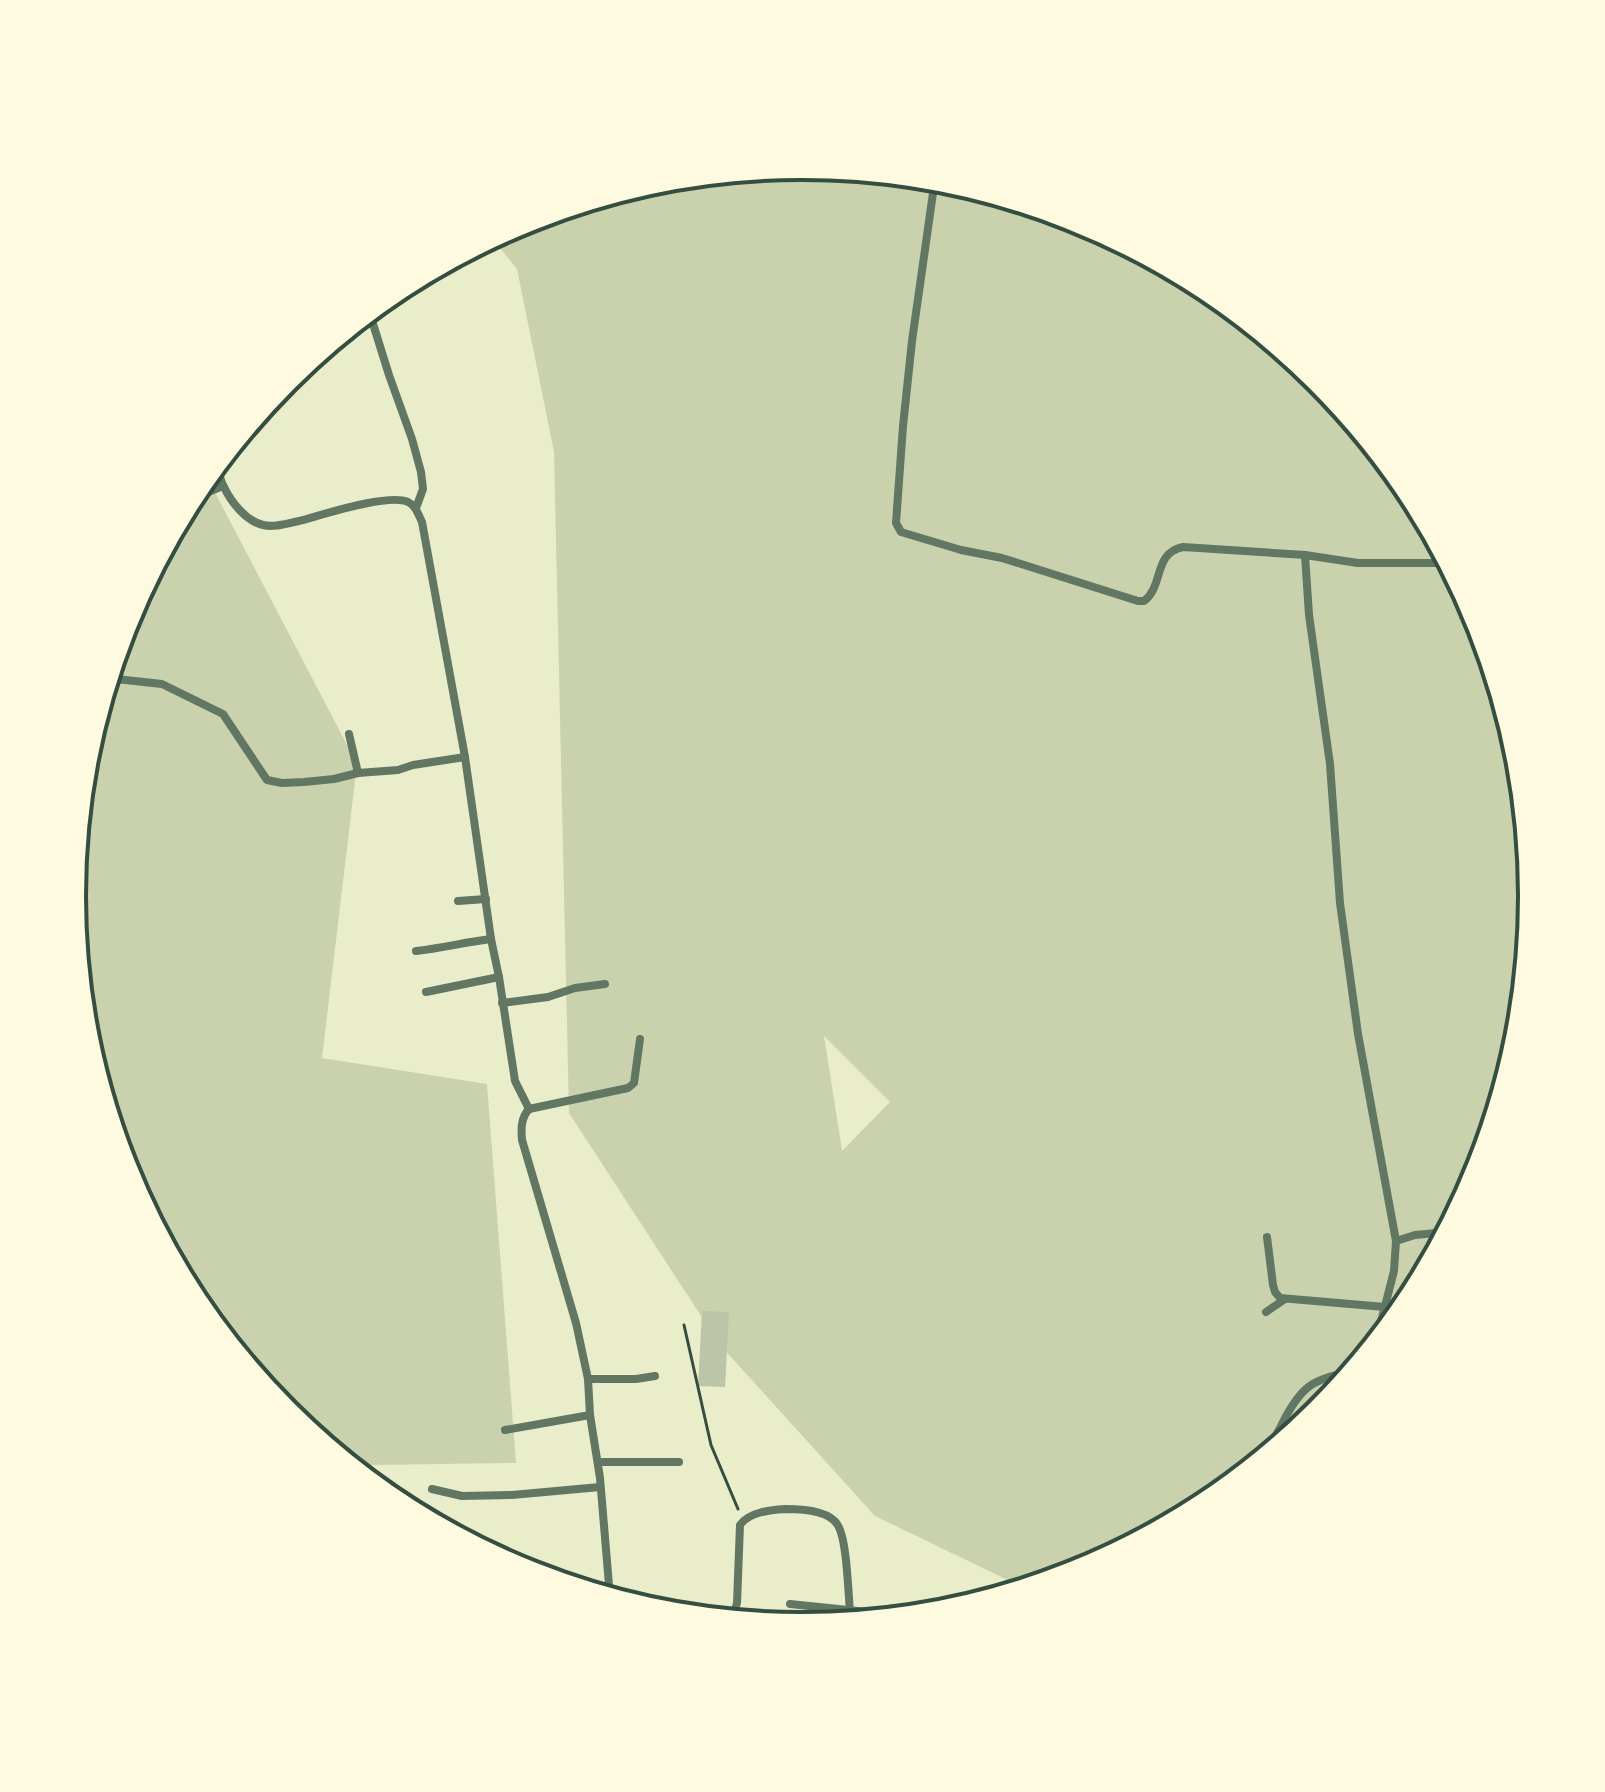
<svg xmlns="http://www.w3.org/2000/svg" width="1605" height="1792" font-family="'Asap Condensed',sans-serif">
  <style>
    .green { fill: #cad2ad; fill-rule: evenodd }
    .building { fill: #bcc5a7 }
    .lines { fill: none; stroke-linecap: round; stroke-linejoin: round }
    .path { stroke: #344e41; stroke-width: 3 }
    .minor { stroke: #617663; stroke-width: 8 }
    .rim { fill: none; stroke: #344e41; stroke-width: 4 }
  </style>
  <rect width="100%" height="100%" fill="#e9edc9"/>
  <g class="green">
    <path d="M803 166 945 180 1082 221 1209 289 1319 380 1410 491 1478 617 1519 754 1533 896 1519 1039 1477 1176 1410 1302 1319 1413 1208 1504 1082 1571 1024 1588 875 1516 720 1345 569 1113 554 452 517 269 492 238 523 221 660 179ZM824 1036 890 1102 843 1150H842Z"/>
    <path d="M209 481 357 764 322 1058 487 1084 516 1463 372 1465 373 1484 286 1412 195 1301 127 1175 86 1038 72 896 86 753 128 616 195 490 201 483Z"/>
  </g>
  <path class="building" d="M702 1311 729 1312 725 1387 698 1386Z"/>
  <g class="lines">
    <path class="path" d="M684 1325 711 1445 738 1509"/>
    <g class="minor">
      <path d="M935 179 912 341 903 426 896 523 901 532 961 550 1002 558 1138 601H1144C1164 586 1153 553 1183 547L1305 555 1358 563H1449"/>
      <path d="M369 311 389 375 412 439 421 472 423 489 416 508"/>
      <path d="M217 464C219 471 220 481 224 487 231 502 246 521 263 525 275 528 288 523 299 521 322 515 388 493 408 502 416 506 418 514 422 522L465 757 491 939 499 977 515 1081 529 1109C521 1118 521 1128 522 1140L576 1323 588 1379 590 1415 600 1478 610 1597"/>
      <path d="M191 499 223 486"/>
      <path d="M1305 555 1309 615 1330 764 1340 903 1358 1034 1396 1241 1394 1271 1375 1345"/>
      <path d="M116 679 162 684 223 714 267 780 282 783 304 782 334 779 358 773 398 770 413 765 465 757"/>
      <path d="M349 734 358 773"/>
      <path d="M458 901 486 899"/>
      <path d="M416 951C442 948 466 942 491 939"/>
      <path d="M426 992 499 977"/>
      <path d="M502 1003 548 997 575 988 605 984"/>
      <path d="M529 1109 628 1088 634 1083 640 1039"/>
      <path d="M1267 1237 1273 1285 1275 1292 1280 1298 1385 1307"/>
      <path d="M1396 1241 1415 1235 1447 1232"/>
      <path d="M1266 1312 1285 1299"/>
      <path d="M588 1379H636L655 1376"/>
      <path d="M505 1430 590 1415"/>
      <path d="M1269 1454C1271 1443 1277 1434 1282 1424 1300 1388 1312 1378 1352 1372"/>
      <path d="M598 1462H679"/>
      <path d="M432 1489 462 1496 512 1495 600 1487"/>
      <path d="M790 1604 906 1616"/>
      <path d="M728 1619 735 1610 737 1603 740 1525C749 1512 770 1510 785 1509 800 1509 828 1510 837 1524 848 1539 848 1600 851 1622"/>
    </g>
  </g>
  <path d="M0 0H1605V1792H0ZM86 896a716 716 0 1 1 1432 0a716 716 0 1 1-1432 0Z" fill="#fefae0" fill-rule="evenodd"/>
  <path class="rim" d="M86 896a716 716 0 1 1 1432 0a716 716 0 1 1-1432 0Z"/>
</svg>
